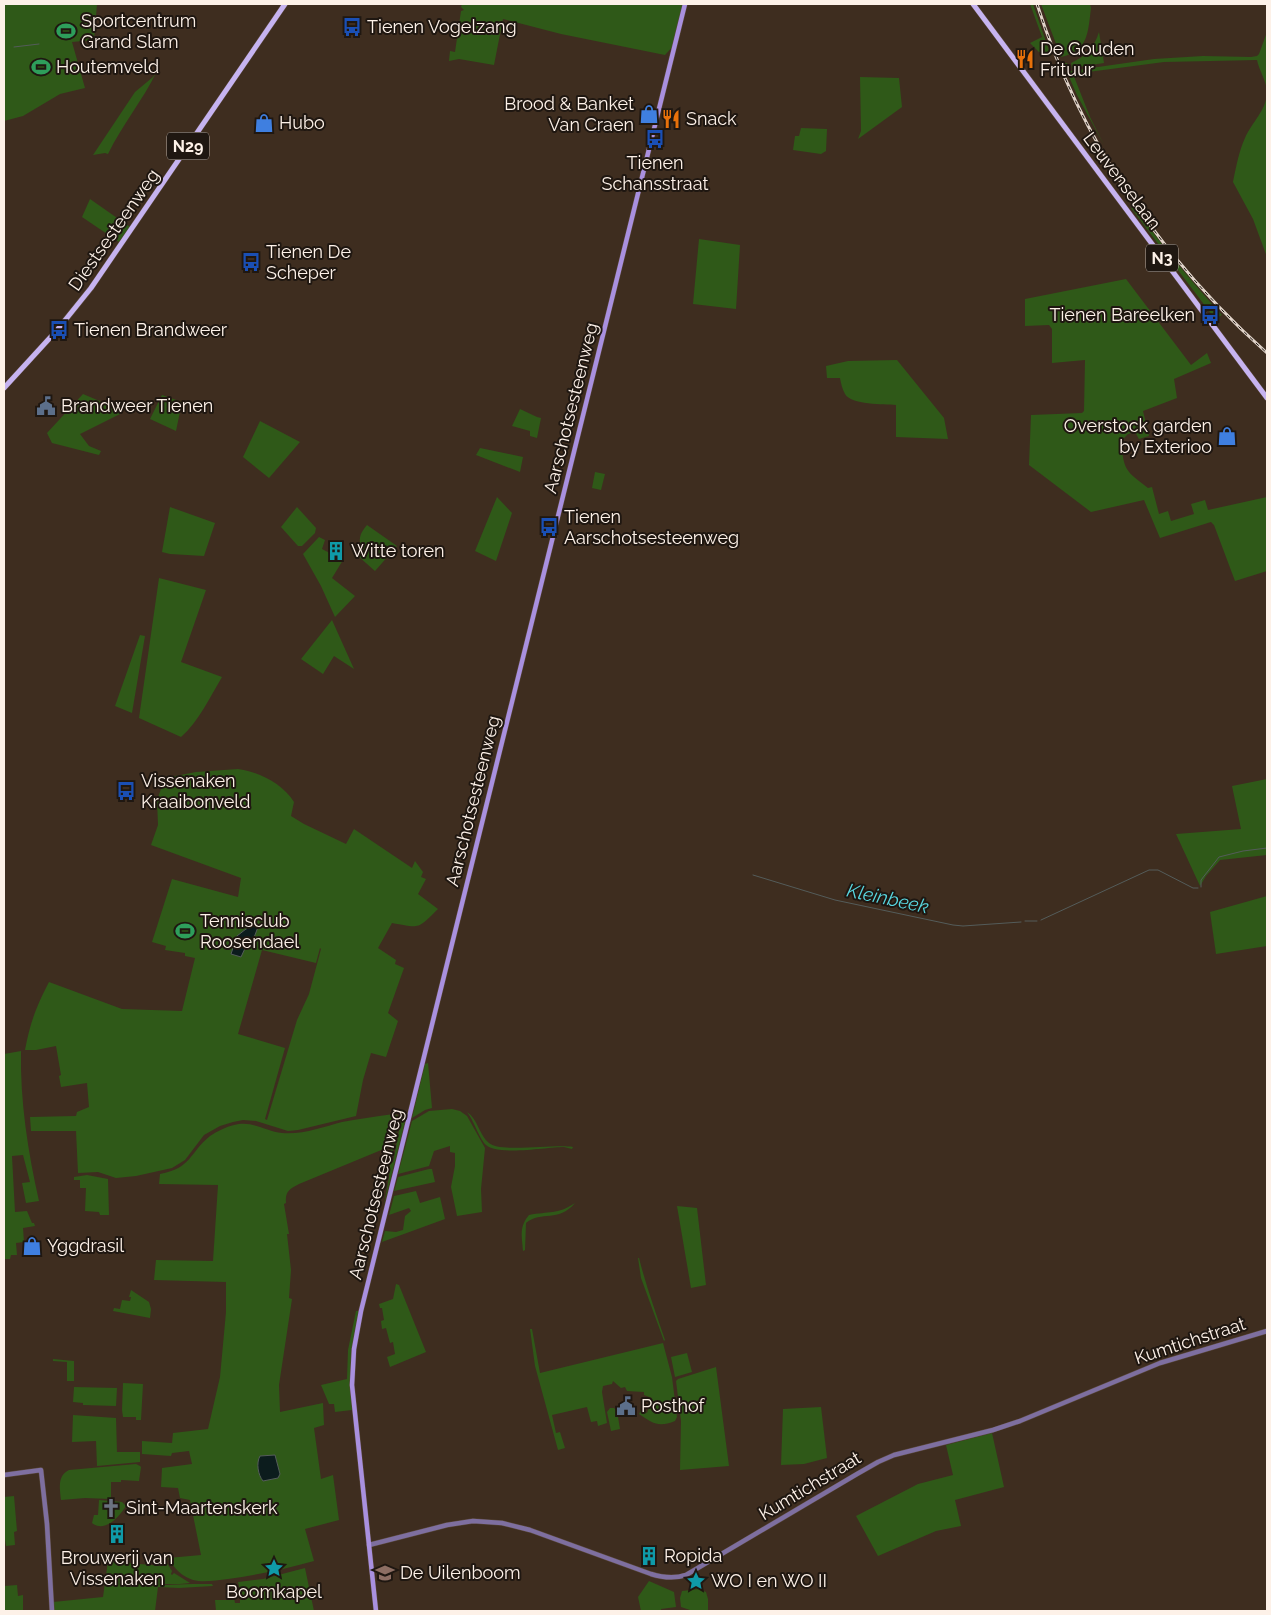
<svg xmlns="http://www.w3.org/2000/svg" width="1271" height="1615" font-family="Raleway,sans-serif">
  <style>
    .green { fill: #2f5918; fill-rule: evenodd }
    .water { fill: #0c1c1d; stroke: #545c5a }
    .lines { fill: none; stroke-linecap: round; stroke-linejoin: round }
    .stream { stroke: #545c5a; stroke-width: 1 }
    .tertiary-casing { stroke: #59483b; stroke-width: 5.5 }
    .secondary-casing { stroke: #59483b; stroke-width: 5.5 }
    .primary-casing { stroke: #59483b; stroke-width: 6 }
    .tertiary { stroke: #7e6fa0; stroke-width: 4.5 }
    .secondary { stroke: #a990df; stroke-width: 4.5 }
    .primary { stroke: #c6b3f0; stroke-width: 5 }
    .rail-casing { stroke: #e0d3c9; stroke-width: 3 }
    .rail { stroke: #1f1711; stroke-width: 1; stroke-dasharray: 4; stroke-linecap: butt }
    .labels { text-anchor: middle; stroke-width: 4; stroke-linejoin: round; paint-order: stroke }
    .shield { fill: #1f1711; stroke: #bab0a8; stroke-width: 1 }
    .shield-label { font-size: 16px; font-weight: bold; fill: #fdf1e8 }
    .poi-label { font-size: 18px; fill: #fdf1e8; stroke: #1f1711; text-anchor: start }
    .street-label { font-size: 18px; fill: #fdf1e8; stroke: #1f1711 }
    .water-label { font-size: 19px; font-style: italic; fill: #58d7e0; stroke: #1f1711 }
  </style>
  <rect width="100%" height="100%" fill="#3e2d1f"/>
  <g class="green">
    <path d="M4 4H97L94 40 72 42 85 88 60 94 23 116 4 121Z"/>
    <path d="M462 4H683L674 45 665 55 561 34 503 19 494 65 459 59 449 61 450 51 455 52 461 11 464 10 461 7Z"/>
    <path d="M1030 4H1033L1051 56 1039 52 1030 43 1042 37Z"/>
    <path d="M1041 4H1090L1091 8C1088 31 1089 51 1061 57Z"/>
    <path d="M1099 32 1104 63 1072 68 1071 63C1086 56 1094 48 1099 32Z"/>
    <path d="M1267 32V257L1253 219 1233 182C1236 167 1239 151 1245 138 1252 122 1266 111 1267 93 1267 81 1259 71 1257 60L1164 62 1073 74 1090 117 1104 145 1077 95 1063 63H1067L1070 71 1154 59 1203 56 1251 57 1257 56 1259 54Z"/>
    <path d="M157 71C143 100 122 125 108 154L105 153 93 155 135 92 153 77Z"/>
    <path d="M860 77 899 78 902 107 858 139 861 131Z"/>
    <path d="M801 128 827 129 826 151 821 154 793 150 795 136H799Z"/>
    <path d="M90 199 130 227 119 242 82 217Z"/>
    <path d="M1134 206C1161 245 1190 280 1222 315L1215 319 1131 208Z"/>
    <path d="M699 239 740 245 736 309 693 304Z"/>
    <path d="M1126 279 1191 365 1207 353 1211 363 1174 379 1177 398 1143 411 1149 436 1139 439 1135 432 1128 434 1121 441C1124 471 1125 470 1148 488L1152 487 1159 514 1168 511 1171 521 1194 514 1191 504 1205 500 1208 510 1267 497V571L1235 581 1214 525 1211 522 1160 538 1144 500 1091 512 1029 465 1031 415 1082 413 1084 411 1085 360 1052 363V329L1049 325 1025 326V299Z"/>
    <path d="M897 360 944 418 948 439 896 437V405C884 404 851 405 845 394 842 389 841 383 840 378H827L826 366 848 361Z"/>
    <path d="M83 394 121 410 122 413 80 434 89 446 101 451 99 455 52 443 47 433Z"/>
    <path d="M162 395 182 402 176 431 150 419Z"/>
    <path d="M520 409 537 417 541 418 537 438 530 436V431L512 426Z"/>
    <path d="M260 421 300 442 269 478 243 457Z"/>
    <path d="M480 448 523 457 520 472 476 455Z"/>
    <path d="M595 472 605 474 601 490 592 488Z"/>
    <path d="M497 497 512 513 496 561 475 551Z"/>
    <path d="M170 507 215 523 204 556 170 554 162 552Z"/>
    <path d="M297 507 316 528 315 533 302 546H298L281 527Z"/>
    <path d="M367 525 397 546 375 571 358 556 363 551C357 540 360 533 367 525Z"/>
    <path d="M319 537 325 540 322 549 343 560 332 578 355 596 335 617 321 586 303 554Z"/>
    <path d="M159 578 206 590 181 662 222 677C210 697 199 721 181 737L139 718Z"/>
    <path d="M332 620 354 669 334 656 323 674 301 659Z"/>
    <path d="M140 635 145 636 132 713 115 706Z"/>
    <path d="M238 769C259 772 283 784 294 802L291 816 304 824 346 844 354 829 412 868 415 861 423 872 421 877 426 879 418 894 438 909C417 930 420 928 392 923L378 948 396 960 395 964 404 968 388 1013 398 1021 386 1057 371 1053 363 1080 356 1116 298 1130 288 1131 256 1121 243 1120 233 1122 220 1126 204 1135 185 1160 172 1168 136 1176 116 1178 98 1172 78 1173 76 1131H31L30 1117 76 1116 77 1112 89 1107 87 1083 61 1087 59 1076 61 1075 56 1046 36 1050H25C30 1023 36 1007 49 982L122 1009 182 1011 195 958 185 956V953L165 950 166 946 152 942 172 879 238 897 241 878 151 845 158 825 157 800 165 778 196 772ZM257 927 252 943 247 944 237 936 246 929ZM320 948 321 949 309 994 297 1020 267 1120 265 1119 285 1048 238 1034 262 950 316 963Z"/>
    <path d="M1267 779V855L1220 860 1206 876 1200 886 1176 834 1241 829 1232 786Z"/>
    <path d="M1267 896V946L1216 954 1210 912Z"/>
    <path d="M21 1051C20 1101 28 1152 39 1201L26 1203 22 1183 30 1182 23 1155 12 1156 15 1212 27 1211 32 1223H34L35 1226 23 1228 24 1242 16 1243 17 1255H11L10 1259H4V1054Z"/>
    <path d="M428 1063 432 1108 425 1110 412 1118 425 1064Z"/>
    <path d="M452 1109 460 1111 467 1116 485 1148 481 1189 482 1212 457 1216 451 1187 455 1166V1153L450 1152V1146L434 1151 429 1166 398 1174 412 1121 429 1111Z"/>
    <path d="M467 1112C478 1119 479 1135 489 1143 500 1153 554 1144 573 1147L572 1149 564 1147C547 1147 494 1157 484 1143 477 1133 474 1121 467 1112Z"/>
    <path d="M394 1114 398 1116 399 1120 391 1160 393 1163 402 1114H407L384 1205 389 1177 391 1146 299 1184C289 1189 285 1192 286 1203L284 1204 289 1234H287L291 1270 289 1298 292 1299 279 1385 280 1412 323 1403 324 1425 314 1428 321 1479 333 1475 339 1520 305 1529 314 1561C285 1569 257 1575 228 1579 216 1580 204 1583 193 1580 181 1576 174 1568 168 1558L201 1555 190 1500 180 1498 178 1488 161 1487 162 1468 192 1464 189 1451 172 1453 171 1456 142 1454V1441L172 1443 173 1433 208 1429 220 1377 226 1312V1282L154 1280 156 1260 213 1261 218 1185 159 1184 160 1174C192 1168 189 1153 210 1136 217 1131 226 1127 234 1125 252 1120 265 1131 282 1133 302 1135 323 1127 342 1122 359 1119 377 1116 394 1114Z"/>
    <path d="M429 1169H432L435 1182 394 1191 398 1177Z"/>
    <path d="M87 1175 108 1179 109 1215H100L99 1212 85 1211 86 1188H80V1180H74V1177Z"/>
    <path d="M416 1191 420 1203 440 1197 445 1219 382 1242 385 1231 396 1232 403 1230 405 1216 411 1211 409 1208 389 1215 394 1196Z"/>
    <path d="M575 1203C558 1223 542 1210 526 1223L525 1250 523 1251C522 1235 519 1227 529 1215 549 1211 557 1215 575 1203Z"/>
    <path d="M677 1206 697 1208 706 1285 691 1288Z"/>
    <path d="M638 1258H639C646 1286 656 1313 665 1340L664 1341 641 1278Z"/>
    <path d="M396 1284 399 1285 426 1352 390 1367 387 1357 395 1354 393 1342 390 1343 386 1328 382 1329 381 1321 384 1320 382 1308H380L379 1304 393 1299Z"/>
    <path d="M131 1290 149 1302 151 1309 150 1318 113 1311 114 1308 120 1309 122 1300 130 1301 131 1297H129Z"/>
    <path d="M356 1311H359C352 1345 351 1376 352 1410L335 1412 334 1404H329L321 1385 347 1379 348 1350Z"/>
    <path d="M530 1329H532L540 1373 663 1343 672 1377 677 1417 675 1421C658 1428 653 1423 639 1414L641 1410 647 1413 652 1398 644 1395V1392L627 1391 625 1387 621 1388 613 1381 612 1384 603 1386 602 1392 607 1423 598 1426 597 1421 591 1422 587 1407 552 1415 556 1433 560 1432 565 1448 558 1450 535 1366Z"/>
    <path d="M687 1353 692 1372 675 1377 671 1357Z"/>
    <path d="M53 1359 74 1361V1381H67V1362L53 1361Z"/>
    <path d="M716 1367 729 1466 680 1470 681 1421 676 1381 678 1379Z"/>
    <path d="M123 1383 143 1384 141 1420H136V1417H123L122 1410Z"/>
    <path d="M74 1387 117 1388 116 1406 83 1405V1403L73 1402Z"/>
    <path d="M821 1407 827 1458 804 1464 781 1465 783 1409Z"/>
    <path d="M610 1408H614L617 1411 620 1429 611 1431 607 1412Z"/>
    <path d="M73 1415 116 1418 117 1452H140V1462L97 1466 96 1441 72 1442Z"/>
    <path d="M992 1433 1004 1487 955 1500 961 1526 936 1531 878 1556 856 1516 918 1484 953 1475 946 1445Z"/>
    <path d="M136 1464 140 1466 141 1467 139 1481 121 1480V1482H111V1499L85 1498 61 1500C60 1488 57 1476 69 1470Z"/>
    <path d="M14 1496 17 1531 14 1532 15 1545 6 1546 4 1533V1497Z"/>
    <path d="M99 1500 122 1502 126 1506C119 1517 105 1533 92 1523L94 1515H98Z"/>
    <path d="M163 1557 172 1571 171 1574 172 1575 174 1573 190 1583 180 1584H165V1585L192 1584H212L213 1586 179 1588 158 1587 155 1611H54L53 1602 103 1597 108 1561 162 1566Z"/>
    <path d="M305 1568 314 1611H216L215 1600H232V1598H234L235 1603H240V1600L242 1599 238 1582 263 1579Z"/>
    <path d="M649 1581 674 1592 676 1607 661 1609V1611H641L638 1597Z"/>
    <path d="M17 1585 18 1596 23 1595V1611H4V1586Z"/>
    <path d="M699 1589 706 1592 708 1599V1610L693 1611 681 1607 680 1598 682 1591Z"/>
  </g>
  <g class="water">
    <path d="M254 926 258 927 252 943 247 944 241 957 231 954 237 936 246 929Z"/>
    <path d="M275 1455 280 1474 278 1478 263 1481C258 1475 256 1463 260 1456Z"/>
  </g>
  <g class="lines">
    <g class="stream">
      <path d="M14 47 39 44"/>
      <path d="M753 875 835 900 953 925 963 926 1021 922"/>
      <path d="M1201 887V880L1219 857 1243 851 1267 848"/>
      <path d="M1041 920 1149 870H1158L1193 888H1198"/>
      <path d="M1025 921H1037"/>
    </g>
    <g class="tertiary-casing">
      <g id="tertiary">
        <path d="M4 1475 41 1470 47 1524 52 1611"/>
        <path d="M369 1545 447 1525 473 1521 502 1523 530 1530 651 1574C664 1578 674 1579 686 1575L857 1474 878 1462 894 1455 993 1430 1020 1421 1160 1363 1267 1331"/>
      </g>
    </g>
    <g class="secondary-casing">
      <path id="secondary" d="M376 1611 352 1385 354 1349 361 1311 685 4"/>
    </g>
    <g class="primary-casing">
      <g id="primary">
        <path d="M973 4 1267 398"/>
        <path d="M4 388 58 329 91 288 285 4"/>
      </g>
    </g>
    <use href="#tertiary" class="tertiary"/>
    <use href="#secondary" class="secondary"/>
    <use href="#primary" class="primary"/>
    <g class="rail-casing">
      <path id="rail" d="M1037 4C1080 139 1161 259 1267 353"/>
    </g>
    <use href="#rail" class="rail"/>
  </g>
  <defs>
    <g id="bus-bare" transform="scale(1.5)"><path d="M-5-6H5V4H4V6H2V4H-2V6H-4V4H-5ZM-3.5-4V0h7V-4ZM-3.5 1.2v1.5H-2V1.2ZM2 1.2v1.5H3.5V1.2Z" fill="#1a4fb4" stroke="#1f1711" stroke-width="2.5" paint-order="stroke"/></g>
    <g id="stadium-bare" transform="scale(1.5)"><path d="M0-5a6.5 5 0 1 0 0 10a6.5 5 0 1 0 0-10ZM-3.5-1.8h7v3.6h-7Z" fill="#2e9e5b" stroke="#1f1711" stroke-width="2.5" paint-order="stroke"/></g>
    <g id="restaurant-bare" transform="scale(1.5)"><path d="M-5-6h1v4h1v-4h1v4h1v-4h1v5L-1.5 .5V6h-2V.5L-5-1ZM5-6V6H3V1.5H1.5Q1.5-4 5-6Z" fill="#e8710a" stroke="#1f1711" stroke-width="2.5" paint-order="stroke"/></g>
    <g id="shop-bare" transform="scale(1.5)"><path d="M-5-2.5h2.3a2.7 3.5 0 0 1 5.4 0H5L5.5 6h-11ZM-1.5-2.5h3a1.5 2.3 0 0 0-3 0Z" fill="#3f7fe0" stroke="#1f1711" stroke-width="2.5" paint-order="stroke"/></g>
    <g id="civic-bare" transform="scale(1.5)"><path d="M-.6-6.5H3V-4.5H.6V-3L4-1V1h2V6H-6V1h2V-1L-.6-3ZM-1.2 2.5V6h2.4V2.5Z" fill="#5c6f8a" stroke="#1f1711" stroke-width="2.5" paint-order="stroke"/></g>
    <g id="building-bare" transform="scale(1.5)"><path d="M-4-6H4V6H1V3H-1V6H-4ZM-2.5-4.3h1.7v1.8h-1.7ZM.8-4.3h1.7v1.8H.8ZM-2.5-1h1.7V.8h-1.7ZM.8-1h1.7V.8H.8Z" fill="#0f9aa8" stroke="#1f1711" stroke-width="2.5" paint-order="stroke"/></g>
    <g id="church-bare" transform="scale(1.5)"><path d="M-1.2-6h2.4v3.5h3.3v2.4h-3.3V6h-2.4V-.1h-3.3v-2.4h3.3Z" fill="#6b7280" stroke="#1f1711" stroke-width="2.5" paint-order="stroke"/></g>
    <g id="sight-bare" transform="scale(1.5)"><path d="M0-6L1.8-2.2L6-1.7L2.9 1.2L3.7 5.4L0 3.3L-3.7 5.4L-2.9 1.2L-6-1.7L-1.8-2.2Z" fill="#0f9aa8" stroke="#1f1711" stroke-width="2.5" paint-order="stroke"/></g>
    <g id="school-bare" transform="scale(1.5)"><path d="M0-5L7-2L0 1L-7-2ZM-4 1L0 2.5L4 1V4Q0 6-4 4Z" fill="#8d6e63" stroke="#1f1711" stroke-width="2.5" paint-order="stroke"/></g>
  </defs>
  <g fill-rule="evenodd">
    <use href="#bus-bare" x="352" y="27"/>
    <use href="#stadium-bare" x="66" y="31"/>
    <use href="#restaurant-bare" x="1025" y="59"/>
    <use href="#stadium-bare" x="41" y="67"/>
    <use href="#shop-bare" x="649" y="114"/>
    <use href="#restaurant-bare" x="671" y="119"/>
    <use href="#shop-bare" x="264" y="123"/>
    <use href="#bus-bare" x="655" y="139"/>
    <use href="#bus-bare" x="251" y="262"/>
    <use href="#bus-bare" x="1210" y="315"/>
    <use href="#bus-bare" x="59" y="330"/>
    <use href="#civic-bare" x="46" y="406"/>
    <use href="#shop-bare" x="1227" y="436"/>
    <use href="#bus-bare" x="549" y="527"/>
    <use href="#building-bare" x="336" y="551"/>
    <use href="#bus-bare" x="126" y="791"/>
    <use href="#stadium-bare" x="185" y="931"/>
    <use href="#shop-bare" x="32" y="1246"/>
    <use href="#civic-bare" x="626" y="1406"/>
    <use href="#church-bare" x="111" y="1508"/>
    <use href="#building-bare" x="117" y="1534"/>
    <use href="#building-bare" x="649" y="1556"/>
    <use href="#sight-bare" x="274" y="1568"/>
    <use href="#school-bare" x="385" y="1573"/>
    <use href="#sight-bare" x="696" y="1581"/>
  </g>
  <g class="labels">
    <g class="shield">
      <rect x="167" y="132.5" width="42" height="27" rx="4"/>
      <rect x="1146" y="244.5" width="32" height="27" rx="4"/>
    </g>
    <g class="shield-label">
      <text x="188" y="152">N29</text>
      <text x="1162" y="264">N3</text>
    </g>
    <g class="poi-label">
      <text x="81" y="27">Sportcentrum<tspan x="81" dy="21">Grand Slam</tspan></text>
      <text x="367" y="33">Tienen Vogelzang</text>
      <text x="1040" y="55">De Gouden<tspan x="1040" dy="21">Frituur</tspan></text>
      <text x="56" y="73">Houtemveld</text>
      <text x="634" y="110" text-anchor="end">Brood &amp; Banket<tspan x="634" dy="21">Van Craen</tspan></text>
      <text x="686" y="125">Snack</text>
      <text x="279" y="129">Hubo</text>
      <text x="655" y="169" text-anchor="middle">Tienen<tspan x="655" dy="21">Schansstraat</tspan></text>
      <text x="266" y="258">Tienen De<tspan x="266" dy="21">Scheper</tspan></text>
      <text x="1195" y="321" text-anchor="end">Tienen Bareelken</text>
      <text x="74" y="336">Tienen Brandweer</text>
      <text x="61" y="412">Brandweer Tienen</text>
      <text x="1212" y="432" text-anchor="end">Overstock garden<tspan x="1212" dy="21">by Exterioo</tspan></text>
      <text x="564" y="523">Tienen<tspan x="564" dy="21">Aarschotsesteenweg</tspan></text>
      <text x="351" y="557">Witte toren</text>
      <text x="141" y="787">Vissenaken<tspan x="141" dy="21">Kraaibonveld</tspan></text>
      <text x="200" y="927">Tennisclub<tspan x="200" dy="21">Roosendael</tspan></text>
      <text x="47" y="1252">Yggdrasil</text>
      <text x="641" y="1412">Posthof</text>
      <text x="126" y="1514">Sint-Maartenskerk</text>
      <text x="664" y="1562">Ropida</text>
      <text x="117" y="1564" text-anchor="middle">Brouwerij van<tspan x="117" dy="21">Vissenaken</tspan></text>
      <text x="400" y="1579">De Uilenboom</text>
      <text x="711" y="1587">WO I en WO II</text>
      <text x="274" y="1598" text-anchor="middle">Boomkapel</text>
    </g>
    <g class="street-label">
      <text transform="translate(1122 181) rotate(53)" y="6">Leuvenselaan</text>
      <text transform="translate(114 230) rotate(-55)" y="6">Diestsesteenweg</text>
      <text transform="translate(571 408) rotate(-76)" y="6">Aarschotsesteenweg</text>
      <text transform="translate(473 801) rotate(-76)" y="6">Aarschotsesteenweg</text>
      <text transform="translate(376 1194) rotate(-76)" y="6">Aarschotsesteenweg</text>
      <text transform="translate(1190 1341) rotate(-18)" y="6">Kumtichstraat</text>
      <text transform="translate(810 1486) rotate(-31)" y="6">Kumtichstraat</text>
    </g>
    <g class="water-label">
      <text transform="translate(888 898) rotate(12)" y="7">Kleinbeek</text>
    </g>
  </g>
  <rect width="1271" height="1615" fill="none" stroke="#fdf1e8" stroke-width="10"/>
</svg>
